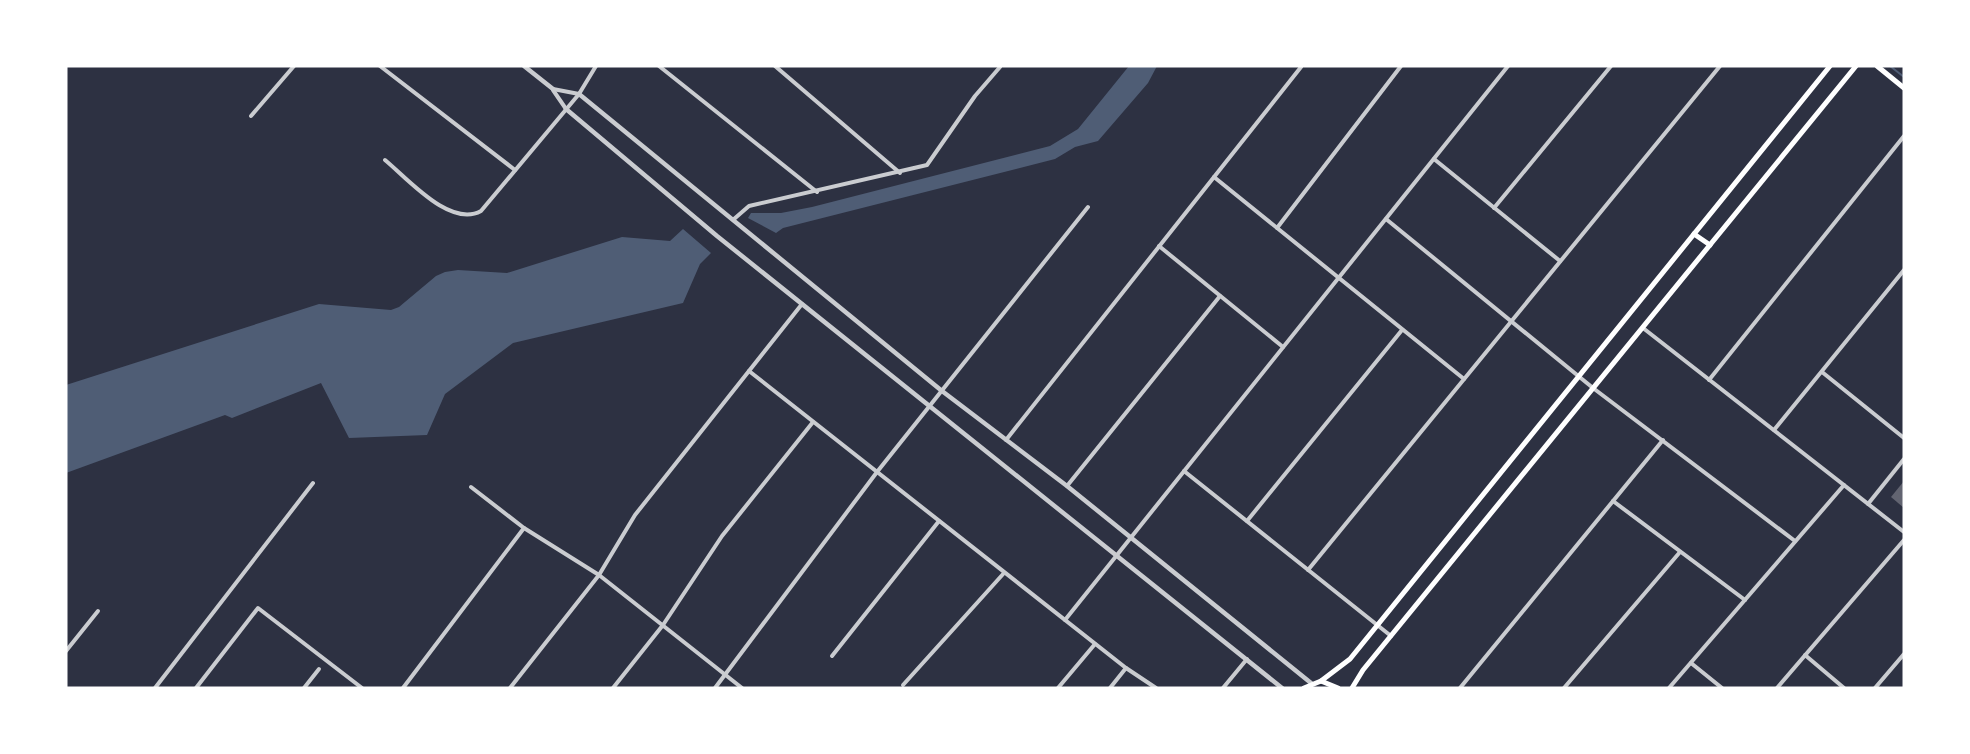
<svg xmlns="http://www.w3.org/2000/svg" width="1970" height="754" font-family="Overpass,sans-serif">
  <style>
    .water { fill: #4f5d75 }
    .lines { fill: none; stroke-linecap: round; stroke-linejoin: round }
    .stream { stroke: #4f5d75; stroke-width: 2 }
    .building { fill: #626471 }
    .minor { stroke: #caccd0; stroke-width: 4 }
    .tertiary { stroke: #caccd0; stroke-width: 4.5 }
    .secondary { stroke: #fff; stroke-width: 5 }
  </style>
  <rect width="100%" height="100%" fill="#2d3142"/>
  <g class="water">
    <path d="M1129 66H1157L1148 83 1098 141 1075 147 1055 159 783 228 776 233 748 218 751 213H781L812 207 1050 146 1078 129Z"/>
    <path d="M683 229 711 253 700 264 683 303 513 343 445 394 427 435 349 438 321 383 232 418 225 415 66 473V385L319 304 391 310 399 307 436 276 445 272 458 270 507 273 622 237 670 241Z"/>
  </g>
  <g class="lines">
    <path class="stream" d="M1890 66 1904 77"/>
  </g>
  <path class="building" d="M1904 481V508L1891 497Z"/>
  <g class="lines">
    <g class="minor">
      <path d="M380 66 515 170"/>
      <path d="M659 66 817 192"/>
      <path d="M775 66 900 173"/>
      <path d="M553 89 579 94"/>
      <path d="M553 90 566 109"/>
      <path d="M251 116 294 66"/>
      <path d="M1434 159 1560 261"/>
      <path d="M385 160C408 179 450 228 481 211L579 94 596 66"/>
      <path d="M1214 177 1464 379"/>
      <path d="M1494 208 1611 66"/>
      <path d="M734 219 749 206 927 165 975 96 1000 67"/>
      <path d="M1386 219 1593 388 1795 541"/>
      <path d="M1277 228 1401 66"/>
      <path d="M1159 246 1283 347"/>
      <path d="M1643 328 1904 532"/>
      <path d="M749 371 1126 668 1156 688"/>
      <path d="M1822 372 1904 438"/>
      <path d="M1709 380 1904 136"/>
      <path d="M1774 430 1904 270"/>
      <path d="M1006 440 1301 67"/>
      <path d="M1184 471 1391 636"/>
      <path d="M1067 486 1220 296"/>
      <path d="M471 487 524 528 599 575 742 688"/>
      <path d="M1613 501 1745 600"/>
      <path d="M1868 504 1904 459"/>
      <path d="M1247 521 1402 330"/>
      <path d="M1308 570 1720 66"/>
      <path d="M1065 620 1508 66"/>
      <path d="M66 651 98 611"/>
      <path d="M1805 655 1844 688"/>
      <path d="M832 656 939 521"/>
      <path d="M1691 663 1722 688"/>
      <path d="M903 685 1004 573"/>
      <path d="M155 688 313 483"/>
      <path d="M196 688 258 608 362 688"/>
      <path d="M304 688 319 669"/>
      <path d="M403 688 524 528"/>
      <path d="M510 688 599 575 635 515 802 304"/>
      <path d="M613 688 663 625 722 536 813 422"/>
      <path d="M715 688 877 472 1088 207"/>
      <path d="M1058 688 1095 644"/>
      <path d="M1110 688 1126 668"/>
      <path d="M1223 688 1247 659"/>
      <path d="M1460 688 1663 440"/>
      <path d="M1564 688 1680 552"/>
      <path d="M1669 688 1844 485"/>
      <path d="M1777 688 1904 540"/>
      <path d="M1875 688 1904 654"/>
    </g>
    <g class="tertiary">
      <path d="M524 66 553 89"/>
      <path d="M579 94 942 391 1067 486 1311 683"/>
      <path d="M566 109 717 236 1282 688"/>
    </g>
    <g class="secondary">
      <path d="M1877 66 1904 88"/>
      <path d="M1694 234 1710 245"/>
      <path d="M1321 681 1350 659 1830 66"/>
      <path d="M1304 688 1321 681 1338 688"/>
      <path d="M1352 688 1363 670 1856 66"/>
    </g>
  </g>
  <rect width="1970" height="754" fill="none" stroke="#ffffff" stroke-width="135"/>
</svg>
